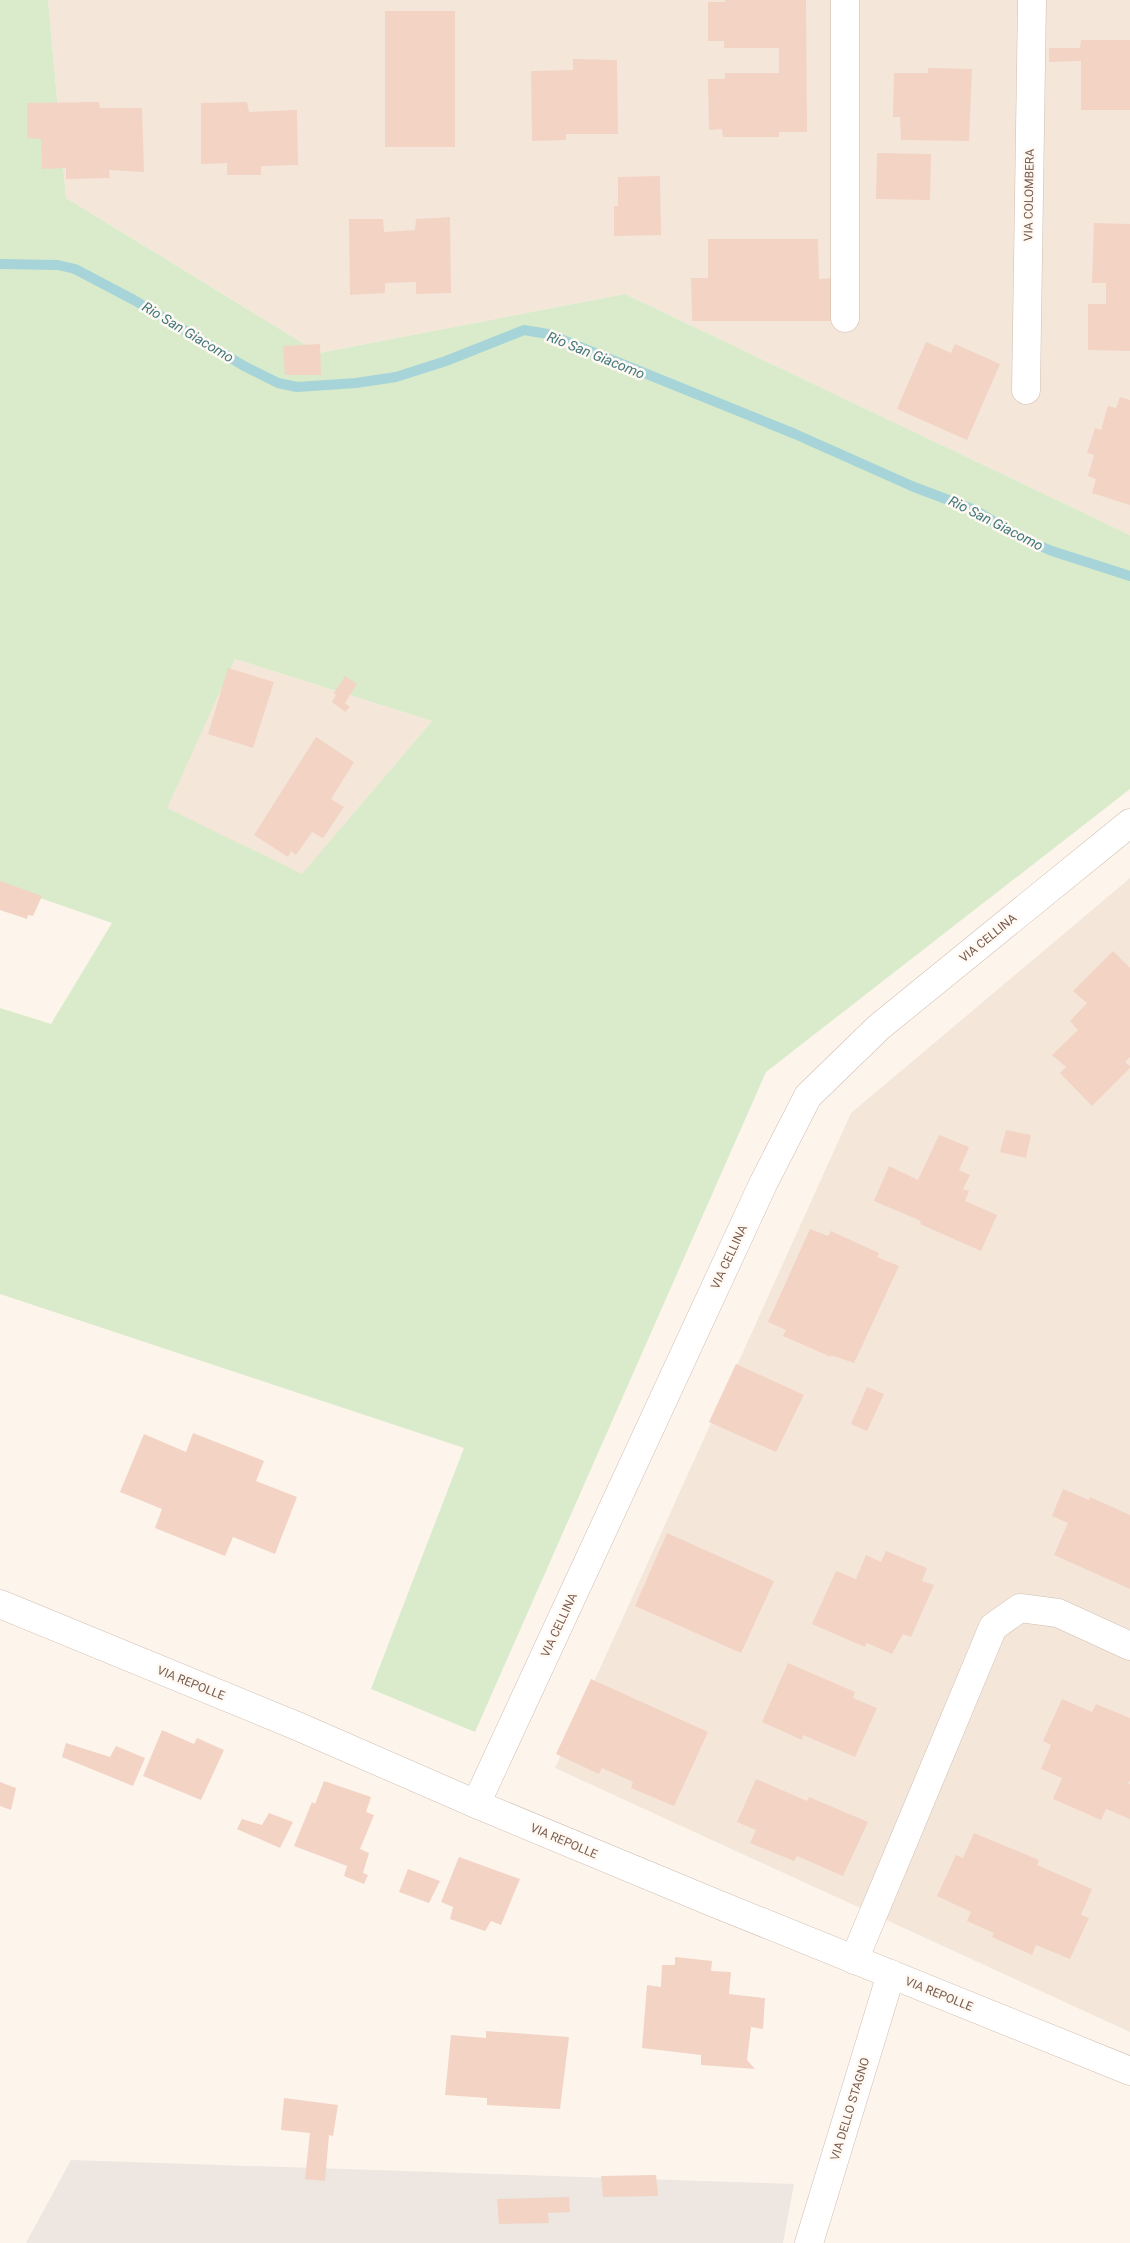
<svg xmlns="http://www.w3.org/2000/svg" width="1130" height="2243" font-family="Roboto,sans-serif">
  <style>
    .residential { fill: #f4e7da }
    .industrial { fill: #ede6e1 }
    .green { fill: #d9ebca; fill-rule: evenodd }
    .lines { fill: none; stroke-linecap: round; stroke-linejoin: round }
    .stream { stroke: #a6d4d9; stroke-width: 10 }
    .building { fill: #f2d3c4 }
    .minor-casing { stroke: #d0bdb1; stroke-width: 29 }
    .minor { stroke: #fff; stroke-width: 28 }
    .labels { text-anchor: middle; stroke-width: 5; stroke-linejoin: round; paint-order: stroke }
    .street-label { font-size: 12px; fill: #795b4e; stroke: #fff9f3 }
    .water-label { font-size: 14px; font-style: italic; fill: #41777d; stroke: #fff9f3 }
  </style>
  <rect width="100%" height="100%" fill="#fdf5ec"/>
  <g class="residential">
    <path d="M48 0H1130V535L625 294 319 353 66 198Z"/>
    <path d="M235 659 432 721 302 875 166 808Z"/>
    <path d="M1130 878V2032L555 1768 851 1113Z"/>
  </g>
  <path class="industrial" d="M71 2160 794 2184 783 2243H26Z"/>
  <path class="green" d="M0 0H48L66 198 319 353 625 294 1130 535V789L766 1072 475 1732 371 1689 464 1448 0 1294V1008L51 1024 112 923 0 884ZM235 659 432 721 302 874 167 808Z"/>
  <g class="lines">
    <path class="stream" d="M0 264 58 265 75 269 134 300 244 366 278 383 297 387 356 383 396 377 446 361 524 330 548 334 795 434 914 487 975 510 1019 537 1052 551 1130 576"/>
  </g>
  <g class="building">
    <path d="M725 0H806L807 132H779V137H723L722 129 709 130 708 79H725V73H779V48H724V41H708V2H725Z"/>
    <rect x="385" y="11" width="70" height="136"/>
    <path d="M1081 40H1130V110H1081V61L1049 62V48H1080Z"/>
    <path d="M573 59 617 60 618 134H566V140L532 141 531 71 573 70Z"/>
    <path d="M928 68 972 69 969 141 901 140 900 117H893L894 73H928Z"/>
    <path d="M99 102 100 108H142L144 172 109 170 110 178 66 179V168L42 169 41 139 27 138V103Z"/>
    <path d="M247 102 249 112 297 110 298 165 261 166V175H227V163L201 164V103Z"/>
    <path d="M877 153 931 154 930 200 876 199Z"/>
    <path d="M660 176 661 235 614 236V206H618V177Z"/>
    <path d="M450 217 451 293 416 294V282L385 283V293L350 295 349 219H383L384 232 415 230 416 219Z"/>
    <path d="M1094 223 1130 224V351L1088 350V304H1106V283H1092Z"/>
    <path d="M708 239H818L819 279 834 278 833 321H692L691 278H708Z"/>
    <path d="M926 342 951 353 955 344 1000 364 967 440 897 409Z"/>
    <path d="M320 344 321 375H285L283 346Z"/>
    <path d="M1120 397 1130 400V505L1092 493 1096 479 1088 476 1094 455 1087 453 1095 428 1101 430 1108 406 1116 408Z"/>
    <path d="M228 668 274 682 253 748 208 734Z"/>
    <path d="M345 676 357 684 345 703 350 707 345 712 332 702 336 695 334 693Z"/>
    <path d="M316 737 354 762 331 799 344 807 323 838 312 832 296 855 291 851 288 857 254 835Z"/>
    <path d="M0 881 42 896 33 916 28 915 27 919 0 910Z"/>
    <path d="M1113 951 1130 968V1057L1125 1062 1130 1066V1068L1092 1106 1060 1073 1066 1067 1052 1055 1078 1030 1070 1021 1087 1003 1073 991Z"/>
    <path d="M1006 1130 1031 1135 1026 1158 1000 1152Z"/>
    <path d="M939 1135 969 1147 959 1170 970 1175 963 1189 969 1191 965 1201 997 1215 981 1251 920 1224 921 1221 874 1201 889 1166 918 1180Z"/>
    <path d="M810 1229 828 1236 831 1231 879 1253 877 1257 899 1266 854 1363 831 1355V1357L783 1336 786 1330 768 1322Z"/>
    <path d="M736 1364 804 1395 776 1452 709 1422Z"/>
    <path d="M867 1387 884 1394 867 1431 851 1424Z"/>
    <path d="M193 1433 264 1461 256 1481 297 1497 275 1554 233 1537 225 1556 155 1528 162 1509 120 1492 144 1434 186 1452Z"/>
    <path d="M1063 1489 1089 1500 1090 1497 1130 1515V1589L1054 1555 1068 1523 1052 1516Z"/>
    <path d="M667 1533 774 1581 741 1653 635 1606Z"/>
    <path d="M886 1551 927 1568 922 1581 934 1585 911 1637 903 1634 892 1654 867 1643 865 1647 812 1624 836 1571 856 1579 866 1555 881 1562Z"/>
    <path d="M788 1663 855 1692 853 1698 877 1708 855 1757 803 1735 802 1740 762 1722Z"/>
    <path d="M591 1679 708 1732 674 1806 631 1788 633 1782 602 1768 599 1774 556 1754Z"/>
    <path d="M1062 1699 1092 1712 1096 1704 1130 1718V1780L1128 1784H1130V1819L1106 1809 1101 1820 1053 1799 1062 1778 1041 1769 1051 1745 1043 1741Z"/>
    <path d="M162 1730 194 1744 197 1738 224 1750 201 1800 143 1776Z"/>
    <path d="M66 1743 110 1757 116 1746 145 1758 133 1786 62 1757Z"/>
    <path d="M756 1779 807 1801 809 1797 868 1822 843 1876 797 1856 794 1861 750 1843 756 1830 737 1822Z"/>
    <path d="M324 1781 371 1797 366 1812 374 1815 360 1849 369 1853 363 1873 368 1875 364 1884 344 1876 347 1866 294 1846 312 1802 315 1804Z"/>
    <path d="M0 1782 16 1788 11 1810 0 1806Z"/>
    <path d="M269 1813 293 1822 280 1848 237 1829 242 1819 262 1825Z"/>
    <path d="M974 1833 1039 1860 1037 1865 1092 1889 1081 1915 1089 1918 1070 1959 1036 1945 1032 1955 992 1937 994 1933 967 1921 971 1912 937 1896 956 1855 963 1858Z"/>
    <path d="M459 1857 520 1879 501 1925 491 1921 485 1931 450 1919 453 1907 441 1902Z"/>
    <path d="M408 1869 440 1881 429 1903 399 1892Z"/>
    <path d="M675 1957 712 1961 711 1971 731 1972 729 1994 765 1998 763 2029 751 2027 747 2060 755 2069 701 2065V2055L642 2048 647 1985 661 1987 662 1965H675Z"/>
    <path d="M486 2031 569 2037 560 2109 487 2105V2098L445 2095 451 2035 486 2038Z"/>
    <path d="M284 2098 338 2105 333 2136 329 2135 325 2181 305 2179 310 2133 281 2130Z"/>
    <path d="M656 2175 658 2196 603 2197 601 2176Z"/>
    <path d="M569 2197 570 2212 548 2213 549 2223 499 2224 497 2199Z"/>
  </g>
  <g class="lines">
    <g class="minor-casing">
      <g id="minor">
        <path d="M845 0V318"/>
        <path d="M1026 390 1032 0"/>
        <path d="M0 1604 297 1726 476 1804 712 1902 1130 2071"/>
        <path d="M476 1804 763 1184 808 1096 879 1027 1130 823"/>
        <path d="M854 1960 993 1627 1020 1608 1058 1613 1130 1646"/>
        <path d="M809 2243 891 1974"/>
      </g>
    </g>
    <use href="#minor" class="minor"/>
  </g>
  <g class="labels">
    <g class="street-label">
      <text transform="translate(1029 195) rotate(-89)" y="4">VIA COLOMBERA</text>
      <text transform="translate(988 938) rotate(-39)" y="4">VIA CELLINA</text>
      <text transform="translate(729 1257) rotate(-65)" y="4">VIA CELLINA</text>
      <text transform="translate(559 1625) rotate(-65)" y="4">VIA CELLINA</text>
      <text transform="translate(191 1683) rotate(22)" y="4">VIA REPOLLE</text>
      <text transform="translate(564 1841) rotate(23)" y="4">VIA REPOLLE</text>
      <text transform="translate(939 1994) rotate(22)" y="4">VIA REPOLLE</text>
      <text transform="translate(850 2109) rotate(-73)" y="4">VIA DELLO STAGNO</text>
    </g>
    <g class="water-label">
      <text transform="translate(188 332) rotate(31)" y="5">Rio San Giacomo</text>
      <text transform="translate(596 355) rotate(22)" y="5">Rio San Giacomo</text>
      <text transform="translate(996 523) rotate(27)" y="5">Rio San Giacomo</text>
    </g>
  </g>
</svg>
